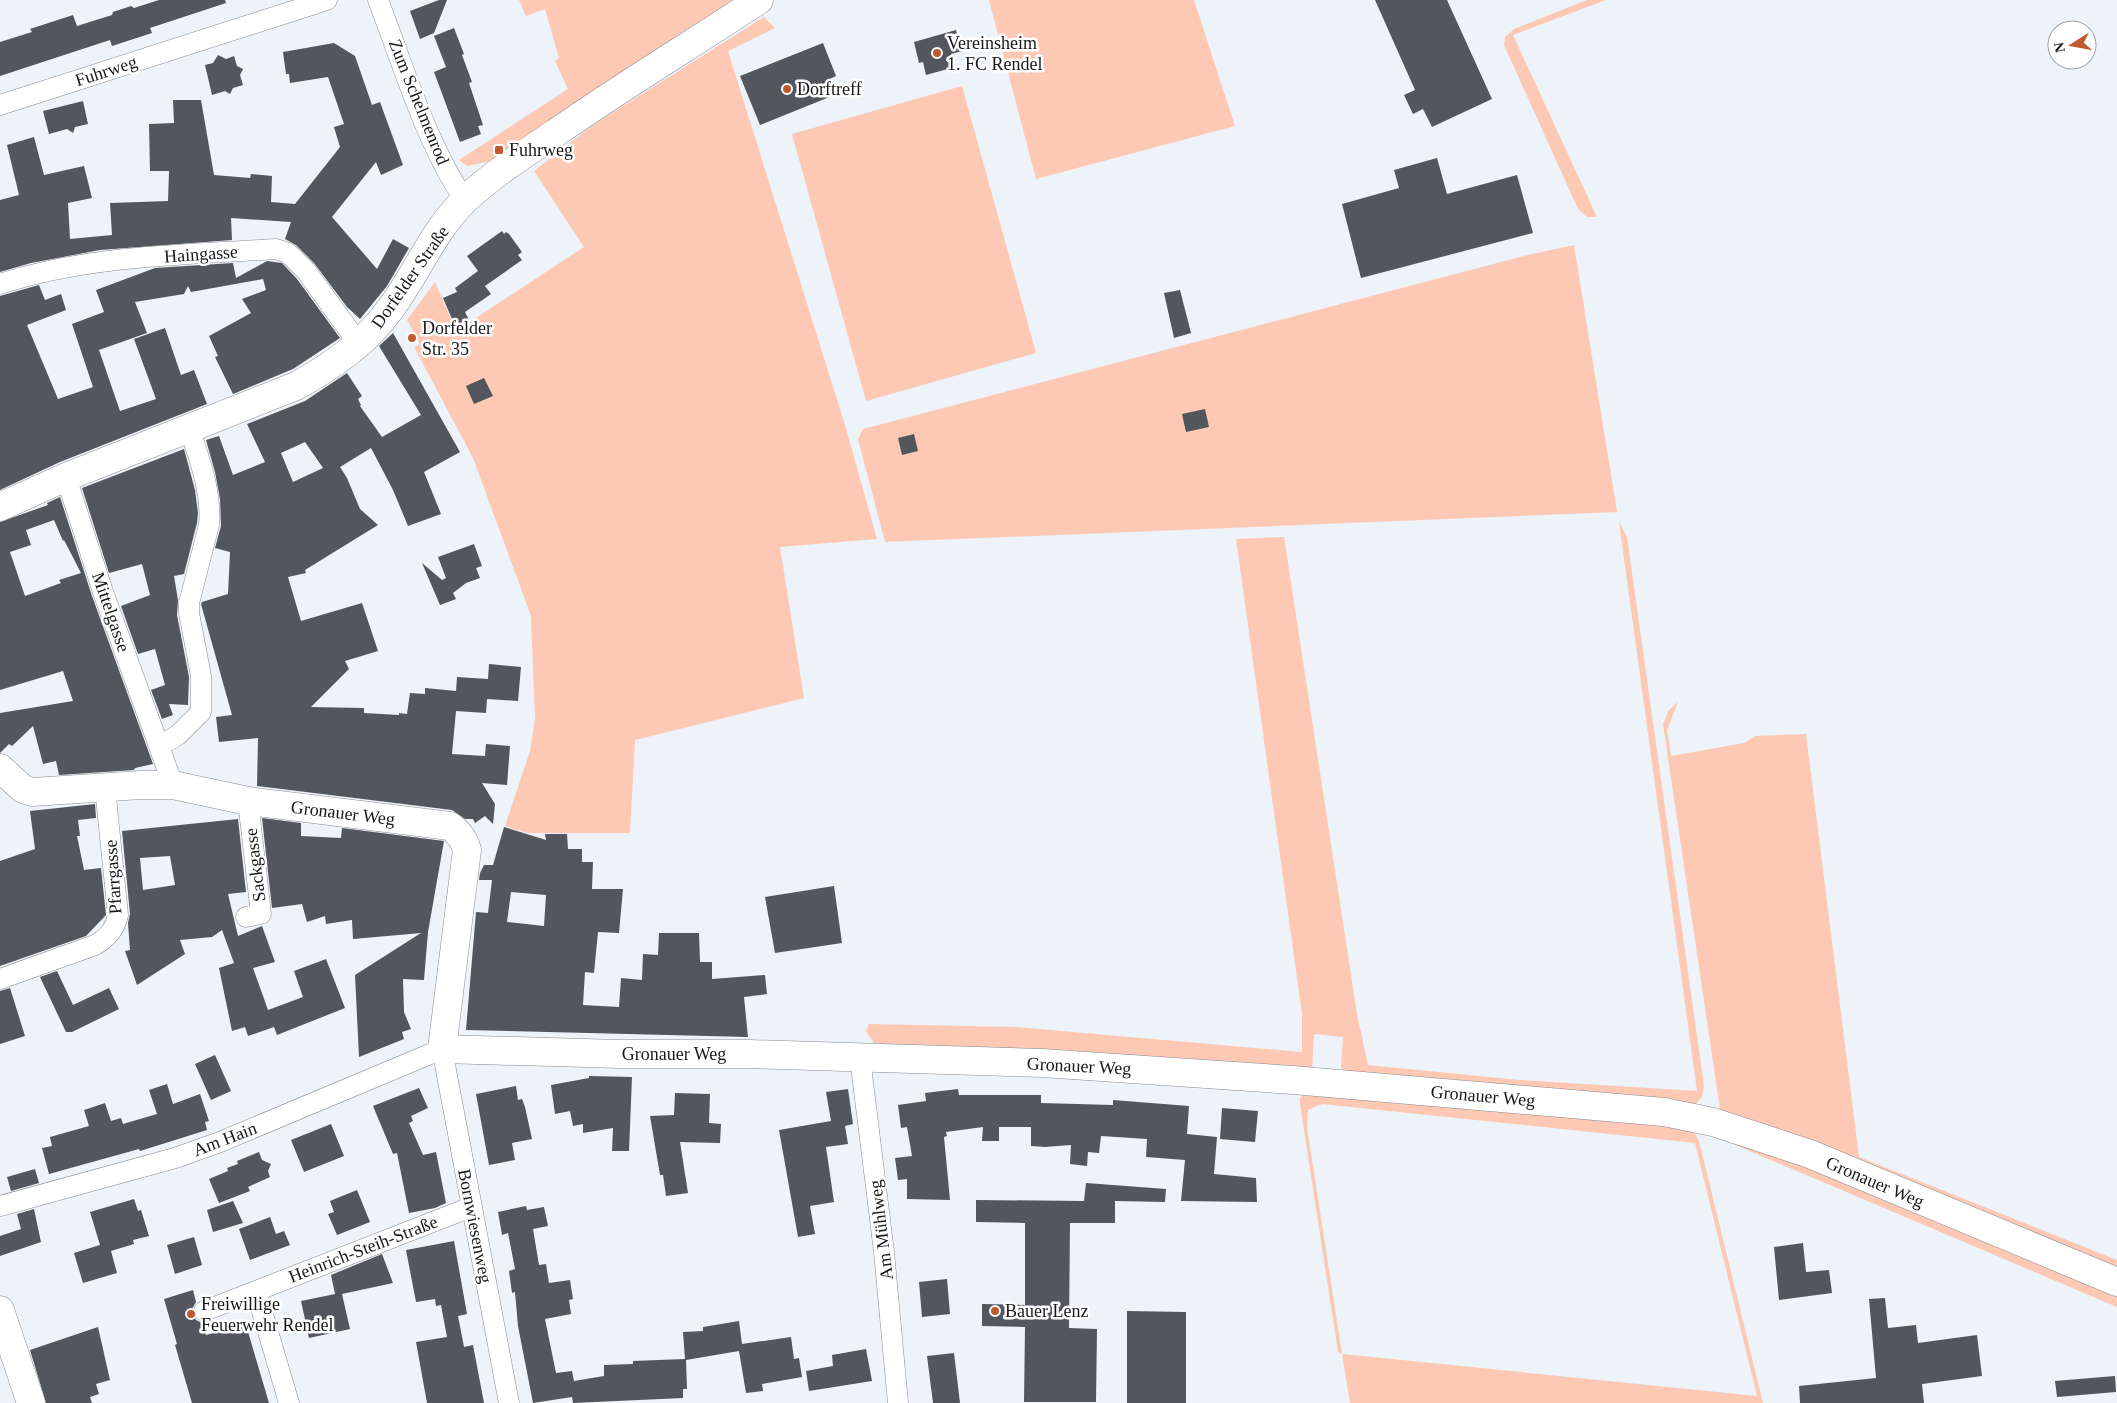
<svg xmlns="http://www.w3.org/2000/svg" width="2117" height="1403" font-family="'Times New Roman',serif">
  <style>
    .green { fill: #fdc8b4; fill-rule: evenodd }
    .building { fill: #53565c; fill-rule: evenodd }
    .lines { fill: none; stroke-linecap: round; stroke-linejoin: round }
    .street-casing { stroke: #86898f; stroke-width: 21 }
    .secondary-casing { stroke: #86898f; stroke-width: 29 }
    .street { stroke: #fff; stroke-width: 20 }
    .secondary { stroke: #fff; stroke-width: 28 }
    .poi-dot { fill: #c0592e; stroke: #fff; stroke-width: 2 }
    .labels { text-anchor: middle; stroke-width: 5; stroke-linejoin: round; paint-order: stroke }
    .poi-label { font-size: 18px; fill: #17181b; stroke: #fff; text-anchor: start }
    .street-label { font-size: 18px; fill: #17181b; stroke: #fff }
  </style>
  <rect width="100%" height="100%" fill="#eef2f9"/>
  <g class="green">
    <path d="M519 0H732L492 161 467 166 459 160 568 89 555 61 559 58 545 9 526 16Z"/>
    <path d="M989 0H1194L1235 126 1036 179Z"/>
    <path d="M1587 0H1606L1513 35 1597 217H1587L1578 209 1504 45 1505 37 1514 29Z"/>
    <path d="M764 17 775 28 728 51 845 425 877 539 780 547 804 698 635 740 630 833H527L505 826 530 751 535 719 531 616 473 458 414 347 420 344 407 320 435 282 456 331 584 247 534 171 593 125Z"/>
    <path d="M962 86 1036 353 866 401 792 134Z"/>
    <path d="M1574 245 1617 512 885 542 858 439 863 429 1528 255Z"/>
    <path d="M1619 522 1627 537 1704 1086 1702 1097 1693 1107 1346 1075 1341 1067 1343 1037 1314 1034 1312 1072 878 1049 866 1031 869 1024 1015 1027 1302 1052V1014L1236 539 1284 537 1357 1014 1368 1065 1519 1080 1697 1091Z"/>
    <path d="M1678 702 1667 730 1671 756 1744 743 1755 736 1806 734 1859 1157 2117 1260V1275L1724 1115 1720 1109 1663 724 1669 710Z"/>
    <path d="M1306 1092 1690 1125 1699 1141 1763 1403H1350L1342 1354 1338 1352 1300 1104V1098ZM1322 1104 1695 1143 1757 1396 1342 1354 1307 1127 1308 1110Z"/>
    <path d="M1727 1136 1809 1163 2117 1292V1307L1726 1141Z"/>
  </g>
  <g class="building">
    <path d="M159 0H225L226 3 150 28 152 33 112 46 110 40 0 76V42L32 32 30 29 73 15 77 26 112 15 113 12 131 6 134 8Z"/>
    <path d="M439 0H447L434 33 420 39 410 11Z"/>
    <path d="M1375 0H1447L1492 99 1432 127 1423 109 1413 114 1404 95 1415 90Z"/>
    <path d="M454 28 464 54 462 55 472 82 469 83 483 125 478 126 481 134 460 142 434 72 446 67 434 36Z"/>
    <path d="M956 30 962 51 951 54 955 67 926 75 923 62 919 63 914 42Z"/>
    <path d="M334 43 355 56 372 105 380 102 403 165 381 175 376 162 332 217 377 269 393 239 409 248 387 286 360 319 347 307 314 263 296 245 285 239 291 222 231 218 232 240 100 250 31 263 0 272V200L19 195 7 145 34 137 44 175 84 166 92 198 68 203 70 239 112 235 110 203 168 201 169 171H150L149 124 174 123 173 100H201L214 175 250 178 251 174 272 176 271 202 295 204 340 147 334 127 344 124 328 77 290 83 289 74H286L283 52Z"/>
    <path d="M823 43 836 76 826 81 832 96 760 125 740 76Z"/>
    <path d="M218 55 226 59 234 56 237 66 243 69 240 75 243 85 233 88 230 94 225 91 212 95 205 65 213 63Z"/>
    <path d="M83 101 88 124 75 127 73 133 67 129 49 134 43 111Z"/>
    <path d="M1437 158 1447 194 1517 175 1533 233 1361 278 1342 204 1399 188 1394 170Z"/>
    <path d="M502 231 504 234 506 232 509 234 522 252 518 255 522 260 485 286 491 294 465 312 469 320 455 326 443 298 457 292 455 288 478 271 467 256Z"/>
    <path d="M267 261 282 263 297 279 340 338 293 369 233 394 215 357 218 356 209 336 251 313 242 299 266 290 263 279 191 292 188 286 184 294 135 302 147 333 99 350 120 411 156 399 134 339 165 328 181 375 194 370 207 404 60 462 0 490V296L39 285 45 300 61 294 66 310 27 325 58 399 93 387 72 324 104 312 96 290 155 268 233 263 236 278Z"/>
    <path d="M1180 290 1191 333 1174 338 1164 293Z"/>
    <path d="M393 333 460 452 424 472 441 514 408 526 393 490 371 448 340 467 347 478 360 509 378 525 305 570 306 573 288 577 301 621 362 603 378 651 345 661 349 669 311 707 364 708V713L399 715V713L407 714 410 693 425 694V688L456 691 457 677 488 679 489 664 521 667 518 701 487 699 486 713 456 711 452 754 485 756 486 744 510 746 507 785 482 783 495 804 493 824 485 816 475 823 473 819H465L452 810 257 786 258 738 219 742 216 717 232 715 201 604 202 602 228 594 230 552 215 548 221 526 220 499 215 472 206 440 219 436 233 475 265 462 247 424 305 401 347 373 362 396 358 399 361 405 360 406 382 437 421 415 379 346ZM305 442 323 468 293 482 281 453Z"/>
    <path d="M484 378 493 396 474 404 466 386Z"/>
    <path d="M1205 409 1209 427 1186 432 1182 414Z"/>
    <path d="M914 434 918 451 902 455 898 438Z"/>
    <path d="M184 449 195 490 198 513 197 523 184 574 174 576 178 600 177 615 189 677 188 705 169 704 173 715 162 719 151 690 165 685 155 649 138 654 121 606 150 595 142 564 109 573 82 488Z"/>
    <path d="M60 497 92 596 153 764 135 768 134 770 59 775 56 761 43 764 33 726 12 746 9 744 0 753V713L73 701 63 671 0 690V522L48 505 47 503ZM54 520 63 541 64 540 81 573 59 580 61 583 25 596 10 552 31 545 26 530Z"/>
    <path d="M474 544 482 566 476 568 480 578 466 583 453 593 456 599 440 605 422 563 442 580 446 578 438 557Z"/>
    <path d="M95 804 96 818 78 820 80 836H77L84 870 101 868 106 915 86 936 0 966V861L35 849 30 811Z"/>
    <path d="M262 818 301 823V836L341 838 342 828 444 841 428 932 424 980 403 979 404 1012 411 1029 402 1032 404 1039 359 1057 355 975 421 933 353 939 352 920 326 924 325 916 307 922 302 904 272 908Z"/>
    <path d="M238 819 246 892 228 894 238 936 262 926 275 962 253 968 268 1010 303 997 294 971 326 959 345 1008 277 1035 274 1027 248 1036 245 1027 232 1031 219 968 234 963 222 930 212 937 180 940 185 954 137 985 125 951 130 950 128 923 130 914 122 831ZM170 856 175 885 143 890 140 858Z"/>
    <path d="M504 827 546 840 545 834H567L568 849H582V862H593L592 889H623L619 933 598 932 594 973 585 972 583 1005 619 1007 621 978 642 980 643 954 658 955 659 933H699L700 962H712V979L765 975 767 994 744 997 748 1037 466 1030 476 912 488 913 492 880H479L480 873 484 865H493ZM511 892 546 895 544 926 507 922Z"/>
    <path d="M834 886 842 943 775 953 765 897Z"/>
    <path d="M57 971 73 1005 109 988 119 1009 72 1032H66L40 977Z"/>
    <path d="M10 988 25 1036 0 1044V991Z"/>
    <path d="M215 1055 231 1091 211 1100 195 1064Z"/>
    <path d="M589 1076 632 1077 629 1151H612L613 1128 583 1133V1124L573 1126 570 1111 555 1114 551 1085 589 1078Z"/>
    <path d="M167 1084 173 1104 200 1094 209 1121 205 1122 207 1130 140 1151 139 1149 49 1174 42 1148 52 1146 50 1137 89 1126 84 1110 105 1103 111 1121 121 1118 123 1124 157 1114 149 1090Z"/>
    <path d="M516 1086 518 1100 522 1099 525 1107 532 1139 512 1143 515 1160 489 1165 476 1094Z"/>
    <path d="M419 1088 428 1108 411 1116 413 1121 409 1123 423 1155 436 1152 446 1203 435 1208 409 1213 397 1153 393 1154 373 1106Z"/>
    <path d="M848 1089 853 1124 845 1126 848 1144 826 1147 834 1202 810 1206 815 1234 798 1237 779 1130 831 1121 826 1092Z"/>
    <path d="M958 1089 959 1095H1041V1103L1113 1105V1100L1189 1106 1187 1134 1217 1137 1214 1174 1256 1178 1257 1202 1181 1201 1185 1160 1146 1157 1147 1139 1101 1136 1099 1153 1088 1152 1087 1166 1070 1164 1071 1145 1045 1147 1031 1146V1127H999V1141H982L983 1127 946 1132 947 1136 944 1137 950 1200 907 1199V1179L898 1180 895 1158 912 1156 907 1127 901 1128 898 1105 926 1101 925 1093Z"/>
    <path d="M675 1093 710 1094 709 1123 721 1124 720 1143 680 1142 688 1193 666 1196 663 1175H660L650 1116 674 1115Z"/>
    <path d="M1222 1108 1258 1111 1255 1142 1220 1139Z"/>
    <path d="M331 1124 344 1156 304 1172 291 1140Z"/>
    <path d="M259 1152 262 1160 271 1164 268 1171 270 1177 248 1187 250 1191 219 1203 209 1179 228 1171 227 1168 238 1164 237 1161Z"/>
    <path d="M35 1169 39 1183 11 1191 7 1177Z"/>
    <path d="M1086 1183 1166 1189 1165 1202 1115 1201V1223H1070L1069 1328 1097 1329 1096 1402H1024L1025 1327 982 1326V1304L1025 1305V1223L976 1222V1200L1084 1201Z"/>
    <path d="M357 1190 370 1222 337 1235 328 1214 334 1212 330 1201Z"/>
    <path d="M134 1199 138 1211 141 1210 149 1236 133 1240 134 1244 111 1251 117 1273 83 1283 74 1253 100 1245 90 1212Z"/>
    <path d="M233 1201 243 1223 213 1232 207 1210Z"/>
    <path d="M526 1206 527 1210 544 1207 548 1226 533 1229 539 1265 546 1264 549 1283 570 1280 573 1299 569 1300 571 1314 545 1319 556 1373 572 1371 574 1381 604 1376V1365L633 1364V1361L685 1359 683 1332 703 1331V1327L739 1321 742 1344 791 1337 794 1359 799 1358 802 1377 762 1384 763 1391 746 1393 739 1351 686 1360 687 1389H683V1398L573 1403 572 1397 533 1403 518 1326 515 1292 512 1293 509 1271 515 1269 508 1233 502 1235 498 1212Z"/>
    <path d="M34 1209 41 1242 0 1256V1236L21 1229 17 1214Z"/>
    <path d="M270 1217 276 1234 284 1231 290 1245 250 1260 239 1229Z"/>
    <path d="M194 1237 202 1265 175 1274 167 1245Z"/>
    <path d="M454 1241 467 1314 458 1316 464 1347 473 1345 484 1403H427L416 1342 447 1337 441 1305 436 1306 435 1299 416 1302 406 1250Z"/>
    <path d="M1803 1243 1806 1272 1829 1270 1832 1293 1779 1300 1774 1247Z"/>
    <path d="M382 1254 393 1283 342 1294 350 1329 309 1338 301 1301 335 1294 331 1275Z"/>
    <path d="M947 1279 950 1314 922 1317 919 1282Z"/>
    <path d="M193 1290 196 1302 192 1309 193 1315 196 1320 202 1323 206 1335 246 1325 269 1403H192L175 1345 177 1344 164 1299Z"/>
    <path d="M1885 1298 1888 1328 1916 1325 1918 1343 1977 1335 1982 1376 1922 1384 1924 1403H1800L1799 1386 1876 1378 1869 1299Z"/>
    <path d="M1127 1311 1186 1312V1403H1127Z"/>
    <path d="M98 1327 110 1380 96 1384 99 1394 90 1397 92 1403H46L30 1350Z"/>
    <path d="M866 1349 872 1381 809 1391 806 1371 833 1366 832 1355Z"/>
    <path d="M954 1353 960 1403H933L927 1356Z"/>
    <path d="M2115 1376 2116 1392 2057 1397 2055 1381Z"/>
  </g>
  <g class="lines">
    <g class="street-casing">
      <g id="street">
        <path d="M378 0C403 64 426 144 465 200"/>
        <path d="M0 105 327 0"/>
        <path d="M0 284C88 255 185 255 276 249L288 253 306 271 359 344"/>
        <path d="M66 477 103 592 173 785"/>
        <path d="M159 746 178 735 201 712V676L189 613V603L209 525C212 491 199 459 189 427"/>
        <path d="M246 917 261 914 248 801"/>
        <path d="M0 979 95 945C108 938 115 929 118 915L105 788"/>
        <path d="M860 1058 884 1252 898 1403"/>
        <path d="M0 1206 175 1158 220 1142 442 1049 509 1403"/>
        <path d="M204 1311 256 1291"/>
        <path d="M289 1403 256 1291 471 1207"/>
      </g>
    </g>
    <g class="secondary-casing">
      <g id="secondary">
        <path d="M0 507 66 477 296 386C332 366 366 343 391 308 417 273 434 229 466 199 492 175 524 154 554 134 621 87 691 45 759 0"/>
        <path d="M0 768 23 789 32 792 141 785H173L248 801 450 826C459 833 464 839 467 850L442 1049 620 1054H750L1042 1063 1293 1080 1664 1112 1713 1122 1810 1154 2117 1282"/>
        <path d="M0 1310 31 1403"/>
      </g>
    </g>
    <use href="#street" class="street"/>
    <use href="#secondary" class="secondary"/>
  </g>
  <g class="poi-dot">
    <circle cx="937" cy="53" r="5"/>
    <circle cx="787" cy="89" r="5"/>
    <rect x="494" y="145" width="10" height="10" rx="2.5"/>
    <circle cx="412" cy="338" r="5"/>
    <circle cx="995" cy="1311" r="5"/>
    <circle cx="191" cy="1314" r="5"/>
  </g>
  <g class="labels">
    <g class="poi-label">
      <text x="947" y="49">Vereinsheim<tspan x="947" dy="21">1. FC Rendel</tspan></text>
      <text x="797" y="95">Dorftreff</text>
      <text x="509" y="156">Fuhrweg</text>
      <text x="422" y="334">Dorfelder<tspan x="422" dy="21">Str. 35</tspan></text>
      <text x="201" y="1310">Freiwillige<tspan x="201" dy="21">Feuerwehr Rendel</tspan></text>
      <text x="1005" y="1317">Bauer Lenz</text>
    </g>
    <g class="street-label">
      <text transform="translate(106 71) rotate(-18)" y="6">Fuhrweg</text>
      <text transform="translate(419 102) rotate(68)" y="6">Zum Schelmenrod</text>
      <text transform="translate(201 254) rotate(-4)" y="6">Haingasse</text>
      <text transform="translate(410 277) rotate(-55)" y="6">Dorfelder Straße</text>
      <text transform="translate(111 612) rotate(71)" y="6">Mittelgasse</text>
      <text transform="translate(343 813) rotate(7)" y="6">Gronauer Weg</text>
      <text transform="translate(255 865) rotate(-97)" y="6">Sackgasse</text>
      <text transform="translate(113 877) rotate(-94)" y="6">Pfarrgasse</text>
      <text x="674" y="1060">Gronauer Weg</text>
      <text transform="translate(1079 1066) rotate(3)" y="6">Gronauer Weg</text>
      <text transform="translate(1483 1096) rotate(5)" y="6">Gronauer Weg</text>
      <text transform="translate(225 1139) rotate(-21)" y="6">Am Hain</text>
      <text transform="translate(1875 1182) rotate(23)" y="6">Gronauer Weg</text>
      <text transform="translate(475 1226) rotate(79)" y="6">Bornwiesenweg</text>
      <text transform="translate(881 1230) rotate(-97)" y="6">Am Mühlweg</text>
      <text transform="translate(363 1249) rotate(-21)" y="6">Heinrich-Steih-Straße</text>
    </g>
  </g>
  <g transform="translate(2072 45) rotate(259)"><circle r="24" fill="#ffffff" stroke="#a2a3a4"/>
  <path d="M0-4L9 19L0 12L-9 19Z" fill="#c0592e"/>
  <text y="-8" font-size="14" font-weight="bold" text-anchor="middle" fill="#17181b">N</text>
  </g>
</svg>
